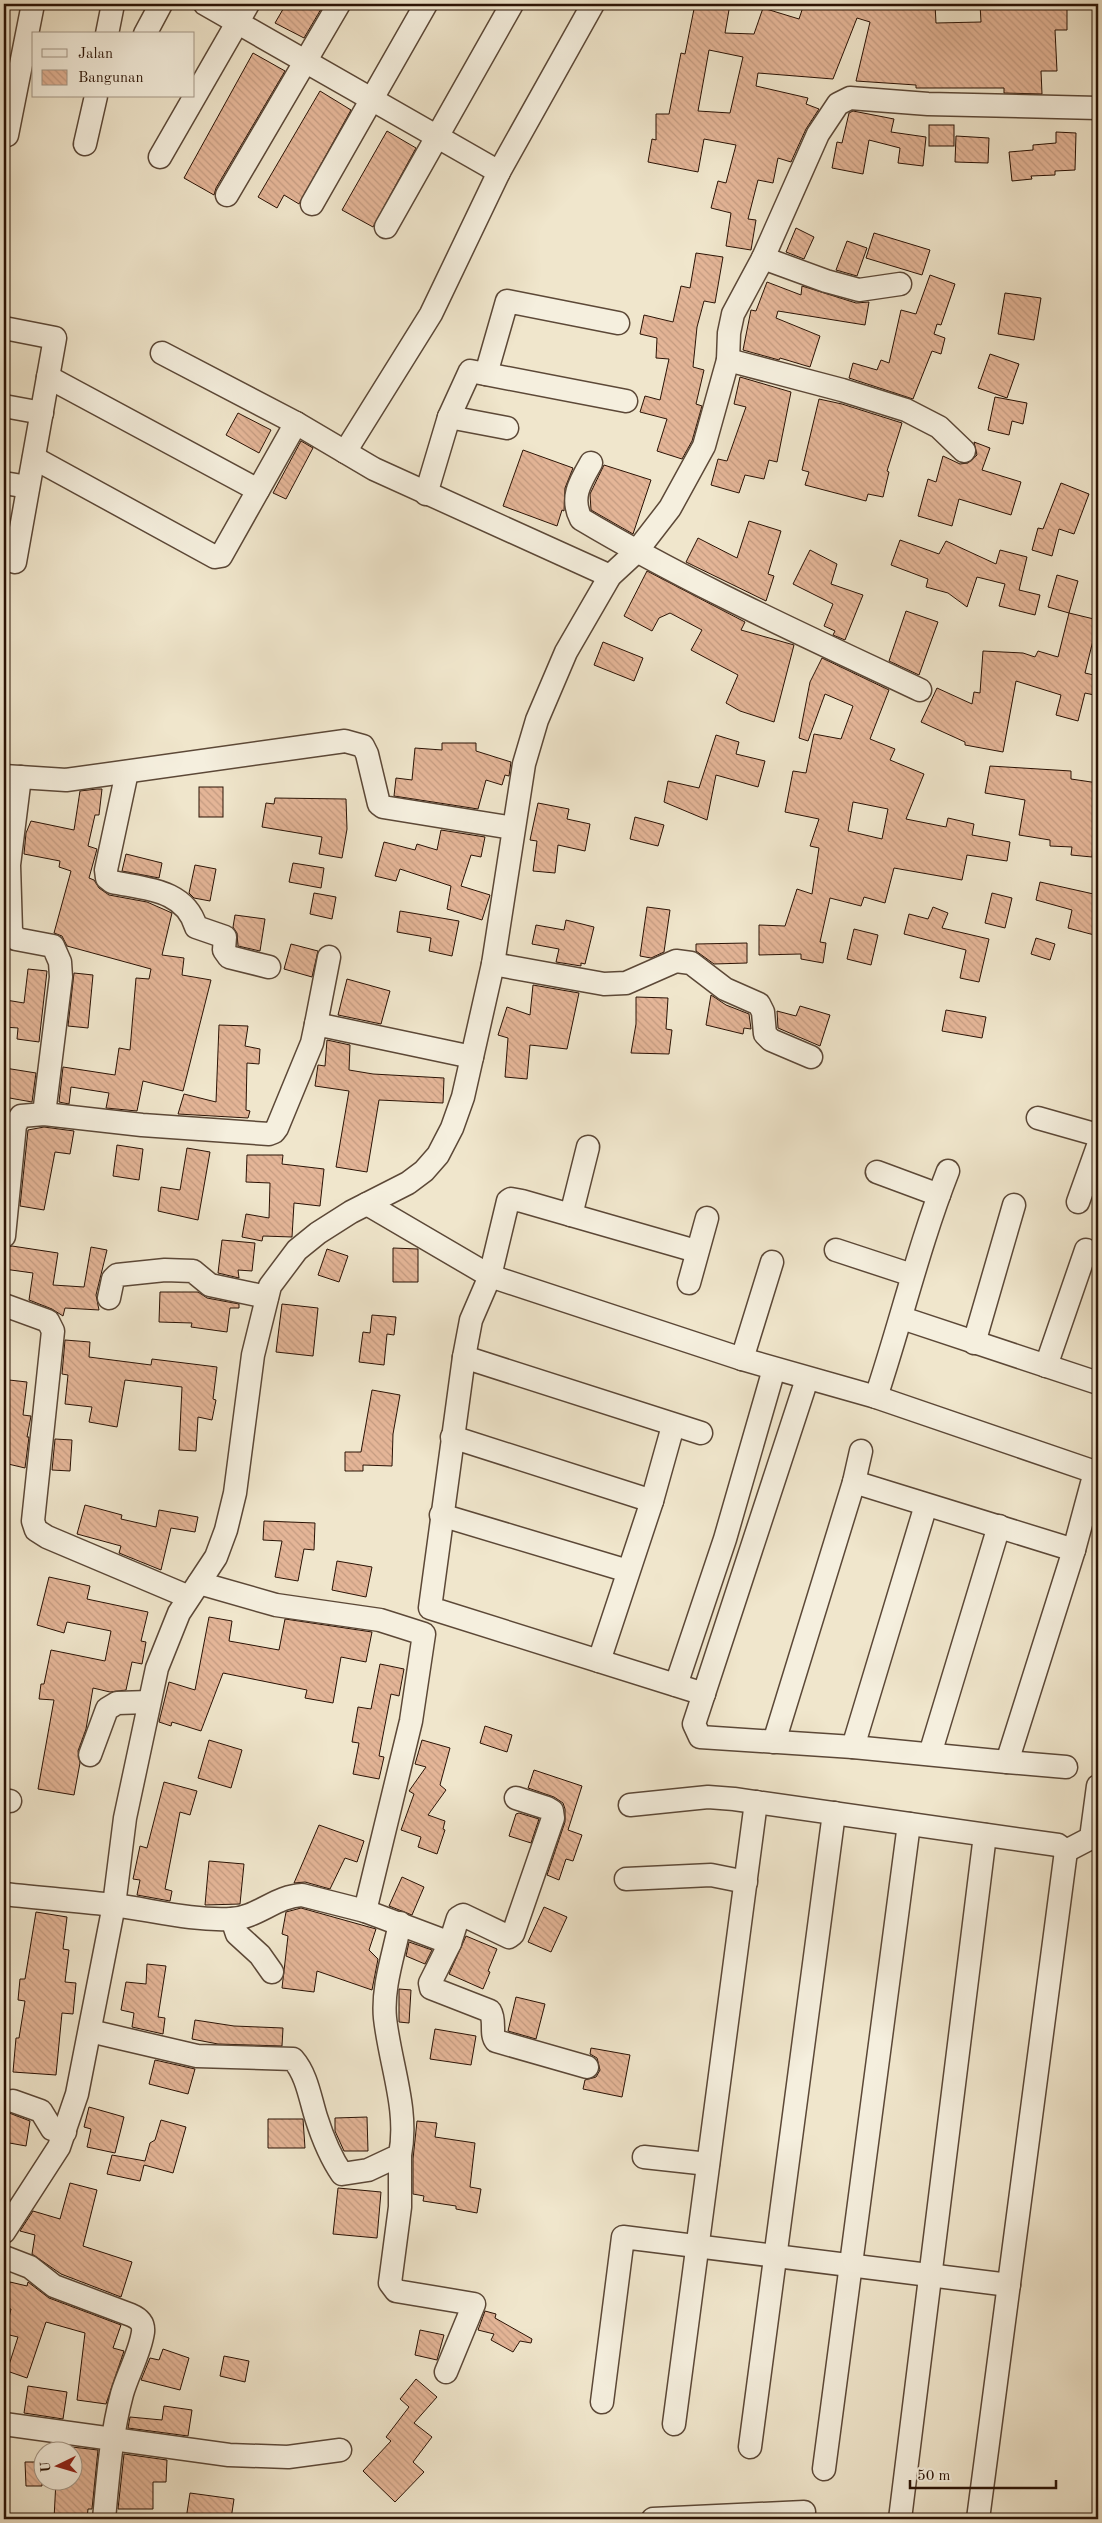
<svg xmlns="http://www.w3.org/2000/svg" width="1102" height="2523" font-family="'Old Standard TT',serif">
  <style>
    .building { fill: url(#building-back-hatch); stroke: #2b1305; fill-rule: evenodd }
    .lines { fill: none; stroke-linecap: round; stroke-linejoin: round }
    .minor-casing { stroke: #5c4837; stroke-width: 25 }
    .minor { stroke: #f5efde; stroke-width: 22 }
  </style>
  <defs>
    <pattern id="building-back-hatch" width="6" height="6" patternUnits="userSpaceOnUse" patternTransform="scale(1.25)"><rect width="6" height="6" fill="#e4b597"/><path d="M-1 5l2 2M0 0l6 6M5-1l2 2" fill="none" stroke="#c49b81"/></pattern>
  </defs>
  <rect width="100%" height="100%" fill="#f0e6cc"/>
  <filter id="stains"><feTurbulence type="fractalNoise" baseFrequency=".004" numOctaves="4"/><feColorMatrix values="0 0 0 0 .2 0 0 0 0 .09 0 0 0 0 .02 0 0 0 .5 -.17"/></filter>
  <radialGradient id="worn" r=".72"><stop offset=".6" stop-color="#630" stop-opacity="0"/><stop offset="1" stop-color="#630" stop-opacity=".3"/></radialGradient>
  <g class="building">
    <path d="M286 4H324L304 38 275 23Z"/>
    <path d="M695 4H730L725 33 754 34 763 8 799 19 804 4H935L936 23 981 22 980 4H1067V30H1055L1057 71H1041L1042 94 1004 93V88H916V85L856 81 870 22 857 18 833 79 758 73 756 86 808 98 806 104 819 109 806 129 791 162 778 158 773 183 758 180 748 219 756 220 751 250 726 246 731 213 711 208 718 181 726 183 736 145 704 139 698 172 648 162 652 139 656 140V114H669L681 53 685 54ZM709 50 743 57 730 113 698 111Z"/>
    <path d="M253 53 285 71 216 188 214 195 184 178Z"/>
    <path d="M320 91 351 110 299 204 284 195 277 208 258 197Z"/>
    <path d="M853 111 894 119 891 132 926 137 923 166 898 163 900 148 869 140 863 174 832 168 837 142 842 143 849 113Z"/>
    <rect x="929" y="125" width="25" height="21"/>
    <path d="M387 131 416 148 373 227 342 210Z"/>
    <path d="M1056 132 1076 133 1075 170 1055 171V175L1031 176 1032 179 1012 181 1009 152 1033 150V145L1056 143Z"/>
    <path d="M956 136 989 138 988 163 955 162Z"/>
    <path d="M796 228 814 237 804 259 786 252Z"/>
    <path d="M874 233 930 250 922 275 866 258Z"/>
    <path d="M847 241 867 248 857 276 836 270Z"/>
    <path d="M696 253 723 257 715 303 704 301 697 327 693 367 704 370 696 404 702 406 692 441 682 459 657 451 667 419 640 412 645 396 660 400 669 359 656 358 657 338 640 334 644 315 673 322 681 286 690 288Z"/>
    <path d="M930 275 955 284 941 325 937 324 934 334 945 338 941 354 932 351 913 399 849 378 853 363 877 370 881 360 889 363 901 310 916 314Z"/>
    <path d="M767 282 801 295 802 286 856 303 869 302 865 325 778 311 776 318 820 336 810 367 780 358 779 360 743 350 751 310 756 311Z"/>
    <path d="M1005 293 1041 298 1034 340 998 334Z"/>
    <path d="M990 354 1019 364 1007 398 978 388Z"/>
    <path d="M740 377 791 392 777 462 769 460 764 479 745 475 739 493 711 485 718 459 727 461 746 407 734 404Z"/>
    <path d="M995 397 1027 403 1023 424 1012 421 1009 435 988 430Z"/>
    <path d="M819 399 842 404 902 423 887 471 889 472 883 497 868 494 866 501 805 485 809 472 802 470Z"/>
    <path d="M238 413 271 430 259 453 226 435Z"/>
    <path d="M301 441 313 448 286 499 273 493Z"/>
    <path d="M974 442 990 448 982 470 1021 482 1011 515 959 499 952 526 918 516 928 479 936 482 943 456 960 464 968 463 977 455Z"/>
    <path d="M523 450 573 468 565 488 564 511 562 510 557 526 503 506Z"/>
    <path d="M604 465 651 480 633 534 591 510 590 494Z"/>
    <path d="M1061 483 1089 494 1074 534 1059 529 1052 556 1032 550 1038 528 1043 529Z"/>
    <path d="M749 521 781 531 768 574 774 576 766 601 686 562 698 538 737 558Z"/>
    <path d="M900 540 939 554 946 541 996 564 1000 550 1027 557 1019 590 1040 595 1035 615 999 606 1005 584 977 577 967 607 948 593 926 587 928 579 891 565Z"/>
    <path d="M810 550 837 564 831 584 863 595 845 640 833 635 835 631 824 626 833 604 793 584Z"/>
    <path d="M647 571 745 622 741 630 794 645 774 722 740 711 726 703 738 675 691 650 702 630 670 613 659 618 652 631 624 616Z"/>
    <path d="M1057 575 1078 581 1069 613 1048 607Z"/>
    <path d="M906 611 938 622 919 675 889 661Z"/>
    <path d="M1069 613 1098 620 1085 673 1098 676V679L1094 695 1085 693 1078 721 1056 715 1061 695 1016 681 1003 752 965 745V742L921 722 937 688 972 704 974 692 980 693 983 651 1023 653 1035 657 1038 651 1058 657Z"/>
    <path d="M603 642 643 658 634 681 594 665Z"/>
    <path d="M822 658 889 690 870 739 895 749 890 760 924 774 906 819 946 827 948 818 974 824 972 835 1010 842 1007 861 967 855 962 880 894 868 885 903 864 897 861 906 830 898 820 942 826 943 823 963 801 959V954L759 955V925L785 926 797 889 812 894 819 848 810 846 819 819 785 812 793 771 806 773 814 734 841 739 853 706 825 694 808 741 799 738 810 682ZM853 802 888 809 882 839 848 831Z"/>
    <path d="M716 735 739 742 736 754 765 761 758 787 716 775 707 820 664 802 668 781 699 788Z"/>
    <path d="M442 743H476V751L511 762 509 776 505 775 502 785 486 780 478 809 394 796 396 778 412 780 415 748 442 750Z"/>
    <path d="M990 766 1071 771V779L1098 783 1092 857 1071 855 1072 847 1050 846V840L1019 835 1025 800 985 793Z"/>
    <rect x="199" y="787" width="24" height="30"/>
    <path d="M97 789H102L99 815H95L88 846 97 849 89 878 94 880 99 888 109 895 147 902 172 913 162 955 184 958 182 975 211 980 183 1091 143 1081 137 1111 106 1108 109 1093 71 1087 69 1104 59 1102 63 1067 115 1075 119 1048 130 1050 136 978 149 979 151 969 67 946 62 936 54 933 71 871 59 867 60 861 24 854 26 833 31 821 74 830 80 791Z"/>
    <path d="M275 798 346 799 347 829 342 858 319 854 322 837 262 827 266 803 274 804Z"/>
    <path d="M538 803 569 809 567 819 590 824 585 851 558 845 555 873 533 871 537 841 530 840Z"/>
    <path d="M635 817 664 825 658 846 630 839Z"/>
    <path d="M441 830 485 837 481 857 471 855 461 886 490 895 482 920 447 909 451 886 400 869 396 881 375 876 384 842 415 850 417 844 437 850Z"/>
    <path d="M126 854 162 863 159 878 122 871Z"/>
    <path d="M293 863 324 868 321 888 289 882Z"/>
    <path d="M195 865 216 869 210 901 194 898 189 893Z"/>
    <path d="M1040 882 1098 895V936L1068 928 1072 910 1036 900Z"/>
    <path d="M314 893 336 897 332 919 310 914Z"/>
    <path d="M992 893 1012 898 1005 928 985 923Z"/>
    <path d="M647 907 670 910 664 952 651 958 640 956Z"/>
    <path d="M933 907 948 913 942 928 989 939 979 982 960 978 966 950 904 934 909 914 928 919Z"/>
    <path d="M400 911 459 921 452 956 429 951 431 938 397 932Z"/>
    <path d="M235 915 265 919 260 951 238 946 237 933 233 927Z"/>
    <path d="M566 920 594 927 585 964 581 963V966L556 962 559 949 532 944 536 925 564 930Z"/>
    <path d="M854 929 878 935 871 965 847 959Z"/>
    <path d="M1036 938 1055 944 1050 960 1031 954Z"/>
    <path d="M747 943V963L714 964 696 951V944Z"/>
    <path d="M291 944 318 951 312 977 284 969Z"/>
    <path d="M28 969 47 971 39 1042 17 1039 18 1028 4 1027 6 1000 24 1003Z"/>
    <path d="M74 973 93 975 88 1028 68 1026Z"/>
    <path d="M347 979 390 991 381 1024 338 1015Z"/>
    <path d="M533 985 579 993 567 1049 530 1045 527 1079 505 1077 508 1038 498 1035 507 1007 530 1015Z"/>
    <path d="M711 995 726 1005 749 1014 751 1029 744 1028 743 1034 706 1025Z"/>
    <path d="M636 997 668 998 666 1029 672 1030 669 1054 631 1053 636 1024Z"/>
    <path d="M800 1006 830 1015 820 1046 778 1028 777 1011 796 1016Z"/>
    <path d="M946 1010 986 1017 982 1038 942 1031Z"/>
    <path d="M219 1025 248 1026 245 1046 260 1049 259 1064 247 1063 246 1110 250 1111 248 1118 178 1114 184 1094 216 1102Z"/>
    <path d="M327 1040 350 1045 349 1070 373 1074 444 1078 443 1103 379 1100 367 1172 336 1167 349 1091 315 1086 318 1065 325 1066Z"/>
    <path d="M5 1068 36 1073 32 1102 4 1097Z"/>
    <path d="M44 1127 74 1131 70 1154 55 1152 44 1210 20 1206 28 1130Z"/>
    <path d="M117 1145 143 1149 139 1180 113 1176Z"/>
    <path d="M187 1148 210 1152 198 1220 158 1211 161 1187 180 1190Z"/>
    <path d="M247 1155H283L282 1164 324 1169 320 1206 294 1203 292 1237 263 1236 262 1241 242 1237 246 1214 269 1218 270 1183 246 1182Z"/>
    <path d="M222 1240 255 1243 252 1271 238 1270 239 1278 218 1273Z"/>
    <path d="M12 1246 58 1253 53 1285 84 1287 91 1247 107 1250 96 1295 99 1310 65 1308 63 1316 52 1309 29 1300 33 1273 4 1269 7 1248Z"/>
    <path d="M393 1248 418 1249V1282H393Z"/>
    <path d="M327 1249 348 1256 339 1282 318 1275Z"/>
    <path d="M160 1292H198L207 1298 239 1304V1308H230L227 1332 191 1327 192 1323 159 1322Z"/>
    <path d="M282 1304 318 1308 313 1356 276 1352Z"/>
    <path d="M372 1315 396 1317 394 1335 387 1334 384 1365 359 1362 363 1332 370 1333Z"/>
    <path d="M65 1340 90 1342 89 1357 151 1365 152 1359 217 1367 213 1399 216 1400 212 1420 198 1417 196 1451 179 1450 182 1387 125 1380 117 1427 89 1422 92 1407 65 1404 68 1375 62 1374Z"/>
    <path d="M9 1380 27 1382 23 1415 31 1416 27 1437H29L25 1468 4 1463V1411H6Z"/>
    <path d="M372 1390 400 1395 393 1434 392 1466 363 1465V1471H345V1452H361Z"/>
    <path d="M55 1439 72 1440 70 1471 52 1470Z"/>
    <path d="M85 1505 122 1515 121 1519 156 1527 159 1510 198 1517 195 1532 171 1528 161 1570 119 1553 121 1546 77 1534Z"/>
    <path d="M264 1521 315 1523 314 1550 304 1549 298 1581 275 1577 282 1541 263 1540Z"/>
    <path d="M337 1561 372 1567 366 1597 332 1590Z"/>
    <path d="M49 1577 90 1586 87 1599 148 1612 141 1641 146 1642 142 1664 132 1662 126 1690 110 1692 93 1688 86 1729 78 1751 80 1763 74 1795 38 1789 54 1700 39 1699 41 1684H44L51 1650 105 1661 111 1631 67 1622 64 1633 37 1625Z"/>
    <path d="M209 1617 232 1621 229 1641 279 1650 285 1619 372 1632 366 1662 341 1657 333 1703 305 1698 307 1690 223 1673 201 1731 172 1722 171 1726 159 1722 169 1682 195 1690Z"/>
    <path d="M380 1664 404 1669 399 1696 391 1694 379 1756 384 1757 379 1779 353 1774 359 1743 352 1742 358 1707 371 1709Z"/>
    <path d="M485 1726 512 1735 507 1752 480 1743Z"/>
    <path d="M209 1740 242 1750 231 1788 198 1778Z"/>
    <path d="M422 1740 450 1748 440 1785 446 1790 428 1815 445 1821 443 1829 445 1830 437 1854 418 1847 421 1837 401 1830 414 1794 409 1791 426 1767 415 1764Z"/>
    <path d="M534 1770 582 1786 568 1830 582 1835 573 1861 566 1859 559 1880 547 1875 565 1822V1809L563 1803 554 1797 528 1788Z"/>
    <path d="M164 1782 197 1791 190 1815 180 1812 165 1889 172 1891 170 1901 137 1895 140 1880 133 1879 140 1846 147 1848Z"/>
    <path d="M519 1813 539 1819 531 1843 509 1836 516 1814Z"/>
    <path d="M319 1825 364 1841 357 1862 345 1858 330 1889 305 1882 294 1883Z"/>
    <path d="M209 1861 244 1864 240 1904 205 1905Z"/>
    <path d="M402 1877 424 1887 412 1915 389 1906Z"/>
    <path d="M544 1907 567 1917 551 1952 528 1942Z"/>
    <path d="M301 1908 376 1929 369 1950 378 1959 372 1990 317 1971 314 1992 282 1988 288 1936 282 1934 286 1912Z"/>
    <path d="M36 1912 67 1917 63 1949 69 1950 65 1982 76 1983 73 2014 62 2013 56 2075 13 2072 16 2038H19L25 2001 18 2000 20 1979H25Z"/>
    <path d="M466 1936 497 1949 488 1971 490 1972 483 1989 449 1974Z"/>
    <path d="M409 1942 432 1950 425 1964 406 1956Z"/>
    <path d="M147 1964 166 1966 158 2017 165 2018 163 2034 132 2027 134 2013 121 2010 126 1982 146 1984Z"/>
    <path d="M399 1989 411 1990 409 2023 399 2022Z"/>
    <path d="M516 1997 545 2004 536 2039 508 2031Z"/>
    <path d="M195 2020 234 2026 283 2028 282 2046 218 2044 192 2039Z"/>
    <path d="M435 2029 476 2036 471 2065 430 2059Z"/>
    <path d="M591 2048 630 2055 622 2097 583 2089 585 2080 596 2077 600 2070 597 2058 590 2054Z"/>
    <path d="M155 2060 195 2069 188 2094 149 2084Z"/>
    <path d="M89 2107 124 2117 115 2153 87 2147 91 2129 84 2127Z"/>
    <path d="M4 2111 30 2121 26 2146 4 2142Z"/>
    <path d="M367 2117 368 2151H344L335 2131V2118Z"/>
    <path d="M268 2119H303L305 2148H268Z"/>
    <path d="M161 2120 186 2127 173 2173 144 2165 140 2181 107 2174 112 2155 145 2161 150 2143 155 2140Z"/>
    <path d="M417 2121 437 2123 435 2137 475 2143 470 2187 481 2189 477 2213 456 2209V2206L423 2201 424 2196 413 2194V2159Z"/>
    <path d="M70 2183 97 2190 83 2246 132 2262 121 2297 61 2274 32 2254 35 2235 20 2231 33 2211 60 2219Z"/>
    <path d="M338 2188 381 2192 377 2238 333 2234Z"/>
    <path d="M10 2282 27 2286 28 2282 49 2298 121 2325 113 2348 124 2351 106 2404 77 2400 85 2333 46 2322 27 2378 7 2371 18 2337 5 2334 11 2309 4 2308Z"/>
    <path d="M485 2311 496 2314 495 2318 532 2339 531 2343 520 2341 513 2352 491 2340 494 2334 478 2330Z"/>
    <path d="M420 2330 444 2335 437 2360 415 2355Z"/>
    <path d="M163 2349 189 2358 180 2390 141 2380 150 2358 159 2360Z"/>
    <path d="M224 2356 249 2361 245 2382 220 2376Z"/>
    <path d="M416 2379 437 2397 414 2423 432 2437 413 2462 424 2472 395 2502 363 2471 391 2441 386 2437 409 2407 400 2399Z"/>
    <path d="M28 2386 67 2392 63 2419 24 2413Z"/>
    <path d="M164 2406 192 2410 188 2436 128 2428 130 2417 162 2420Z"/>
    <path d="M72 2447 98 2450 92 2509H88L87 2519H54L56 2480H72Z"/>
    <path d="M124 2454 167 2460 166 2482H153V2509H118Z"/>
    <path d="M25 2462H42V2486H26Z"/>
    <path d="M190 2493 234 2499 231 2519H186Z"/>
  </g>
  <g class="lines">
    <g class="minor-casing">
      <g id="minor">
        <path d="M205 4 499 172"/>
        <path d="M107 34 113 4"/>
        <path d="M145 34 161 4"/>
        <path d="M7 135 33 4"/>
        <path d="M85 144 96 96"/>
        <path d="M160 157 248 4"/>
        <path d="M227 195 339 4"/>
        <path d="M312 204 426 4"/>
        <path d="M386 227 512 4"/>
        <path d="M763 258 826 281 859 290 900 284"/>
        <path d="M4 328 55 338 15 562 4 559"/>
        <path d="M162 353 296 423 374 469 610 576"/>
        <path d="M728 360 842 390 906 410 939 427 964 451"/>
        <path d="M486 374 507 301 618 323"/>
        <path d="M48 377 258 490"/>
        <path d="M4 406 42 413"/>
        <path d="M449 417 507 428"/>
        <path d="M345 452 431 314 499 172 593 4"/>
        <path d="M34 458 215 557 221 556 296 423"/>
        <path d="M591 463C580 482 570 498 581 519 690 584 806 636 920 690"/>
        <path d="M4 483 28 487"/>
        <path d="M426 494 449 417 470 371 626 401"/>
        <path d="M127 772 106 870 107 878 112 882C145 889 185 889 196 927L225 937 224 950 229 957 269 967"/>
        <path d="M4 776 66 780 345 741 363 746 367 754 379 804 383 807 513 828"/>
        <path d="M20 777 9 865 11 931 16 939 53 946 60 962 61 977 44 1114"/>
        <path d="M493 964 604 984 626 983 676 961 691 963 725 989 759 1004 763 1012 765 1034 771 1040 811 1057"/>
        <path d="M316 1024 329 957"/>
        <path d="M1038 1118 1098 1135"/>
        <path d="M877 1172 939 1195"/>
        <path d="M1078 1202 1098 1146"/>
        <path d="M367 1204 490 1276 742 1359 876 1397 1095 1472 1074 1550 1007 1762 853 1747 700 1737 694 1724 807 1379"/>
        <path d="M571 1215 588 1147"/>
        <path d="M4 1236 15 1125 21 1116 44 1114 142 1125 269 1134 274 1132 277 1128 312 1043 316 1024 472 1057"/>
        <path d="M836 1250 912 1275"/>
        <path d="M696 1251 522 1201 511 1199 508 1201 490 1276 471 1320 464 1357 430 1608 704 1694"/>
        <path d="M689 1283 707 1218"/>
        <path d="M109 1298 113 1279 117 1275 165 1270 193 1271 210 1285 267 1297"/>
        <path d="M4 1305 48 1321 53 1331 33 1521 36 1530 47 1537 189 1597"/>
        <path d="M902 1318 1098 1383"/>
        <path d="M974 1343 1014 1205"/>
        <path d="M464 1357 701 1433"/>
        <path d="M742 1359 772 1262"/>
        <path d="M1046 1366 1086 1250"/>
        <path d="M876 1397C901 1322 919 1245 948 1171"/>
        <path d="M452 1437 652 1501"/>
        <path d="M854 1482 1074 1550"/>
        <path d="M441 1515 628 1571"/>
        <path d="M199 1583 276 1605 380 1620 424 1634 411 1721 365 1911"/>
        <path d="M599 1661 652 1501 673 1426"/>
        <path d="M676 1685 725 1539 774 1369"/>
        <path d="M774 1742 854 1482 861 1451"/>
        <path d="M853 1747 926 1505"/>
        <path d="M930 1754 999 1526"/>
        <path d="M90 1755 107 1709 117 1703 149 1702"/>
        <path d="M1007 1762 1066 1767"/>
        <path d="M4 1800 10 1801"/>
        <path d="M630 1805 708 1797 734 1799 1058 1845 1066 1851 1091 1838 1098 1786"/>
        <path d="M626 1879 711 1875 746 1882"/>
        <path d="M4 1894C40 1898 77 1901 114 1905 152 1910 192 1921 231 1919 257 1918 276 1896 302 1895L365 1911 450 1943 458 1918 463 1915 509 1937 513 1934 553 1818 552 1811 547 1808 516 1798"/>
        <path d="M232 1919 237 1934 260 1955 272 1972"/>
        <path d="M450 1943 430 1983 431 1988 490 2011C496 2021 490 2034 496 2041L587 2067"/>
        <path d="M90 2031 197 2056 293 2059C307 2075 310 2098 316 2117 322 2136 331 2158 342 2174L368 2170 400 2155C409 2110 390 2064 385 2018 382 1987 394 1954 400 1923"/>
        <path d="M13 2101 41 2111 52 2129 65 2132"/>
        <path d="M400 2155V2207L390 2283 396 2291 474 2304 446 2372"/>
        <path d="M644 2157 708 2164"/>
        <path d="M4 2232 59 2147 77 2094 114 1905 125 1818 157 1668 179 1613 216 1557 226 1530 235 1493 253 1355 270 1286 297 1250 318 1233 351 1212 408 1183 424 1171 438 1155 452 1128 463 1097 493 964 524 764 537 720 566 652 610 576 636 552 670 508 704 446 728 360 729 333 733 314 763 258 818 134 838 104 850 98 928 104 1098 108"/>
        <path d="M4 2257 30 2267 54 2286 131 2315C138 2318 144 2322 143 2332 140 2353 128 2373 122 2394 111 2435 108 2477 104 2519"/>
        <path d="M602 2402 623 2237 1009 2285"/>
        <path d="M4 2424 229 2455 288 2457 340 2450"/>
        <path d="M674 2424 756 1802"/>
        <path d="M750 2447 834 1813"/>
        <path d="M824 2469 909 1824"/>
        <path d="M653 2519 804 2512"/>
        <path d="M900 2519 985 1835"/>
        <path d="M978 2519 1066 1851"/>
      </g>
    </g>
    <use href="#minor" class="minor"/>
  </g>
  <rect width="1102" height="2523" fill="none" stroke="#f0e6cc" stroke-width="20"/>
  <rect x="5" y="5" width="1092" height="2513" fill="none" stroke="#2b1305" stroke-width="2.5"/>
  <rect x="10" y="10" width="1082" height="2503" fill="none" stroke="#2b1305"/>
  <rect x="32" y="32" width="162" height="65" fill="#f5efde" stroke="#a49787"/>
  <rect x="42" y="49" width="25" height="8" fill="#f5efde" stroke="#a49787"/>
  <text x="78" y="58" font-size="15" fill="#2b1305">Jalan</text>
  <rect x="42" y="70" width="25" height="15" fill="url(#building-back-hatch)" stroke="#a49787"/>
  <text x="78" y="82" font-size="15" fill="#2b1305">Bangunan</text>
  <g transform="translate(58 2466) rotate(265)"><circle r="24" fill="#f5efde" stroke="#a49787"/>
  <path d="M0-4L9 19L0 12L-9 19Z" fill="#8f2418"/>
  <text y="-8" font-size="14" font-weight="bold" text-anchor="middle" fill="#2b1305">U</text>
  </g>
  <path d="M910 2480v8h146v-8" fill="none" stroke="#2b1305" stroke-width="2.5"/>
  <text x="917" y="2480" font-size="15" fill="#2b1305" stroke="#f5efde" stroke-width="4" paint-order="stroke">50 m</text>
  <rect width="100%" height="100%" filter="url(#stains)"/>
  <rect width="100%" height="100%" fill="url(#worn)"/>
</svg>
